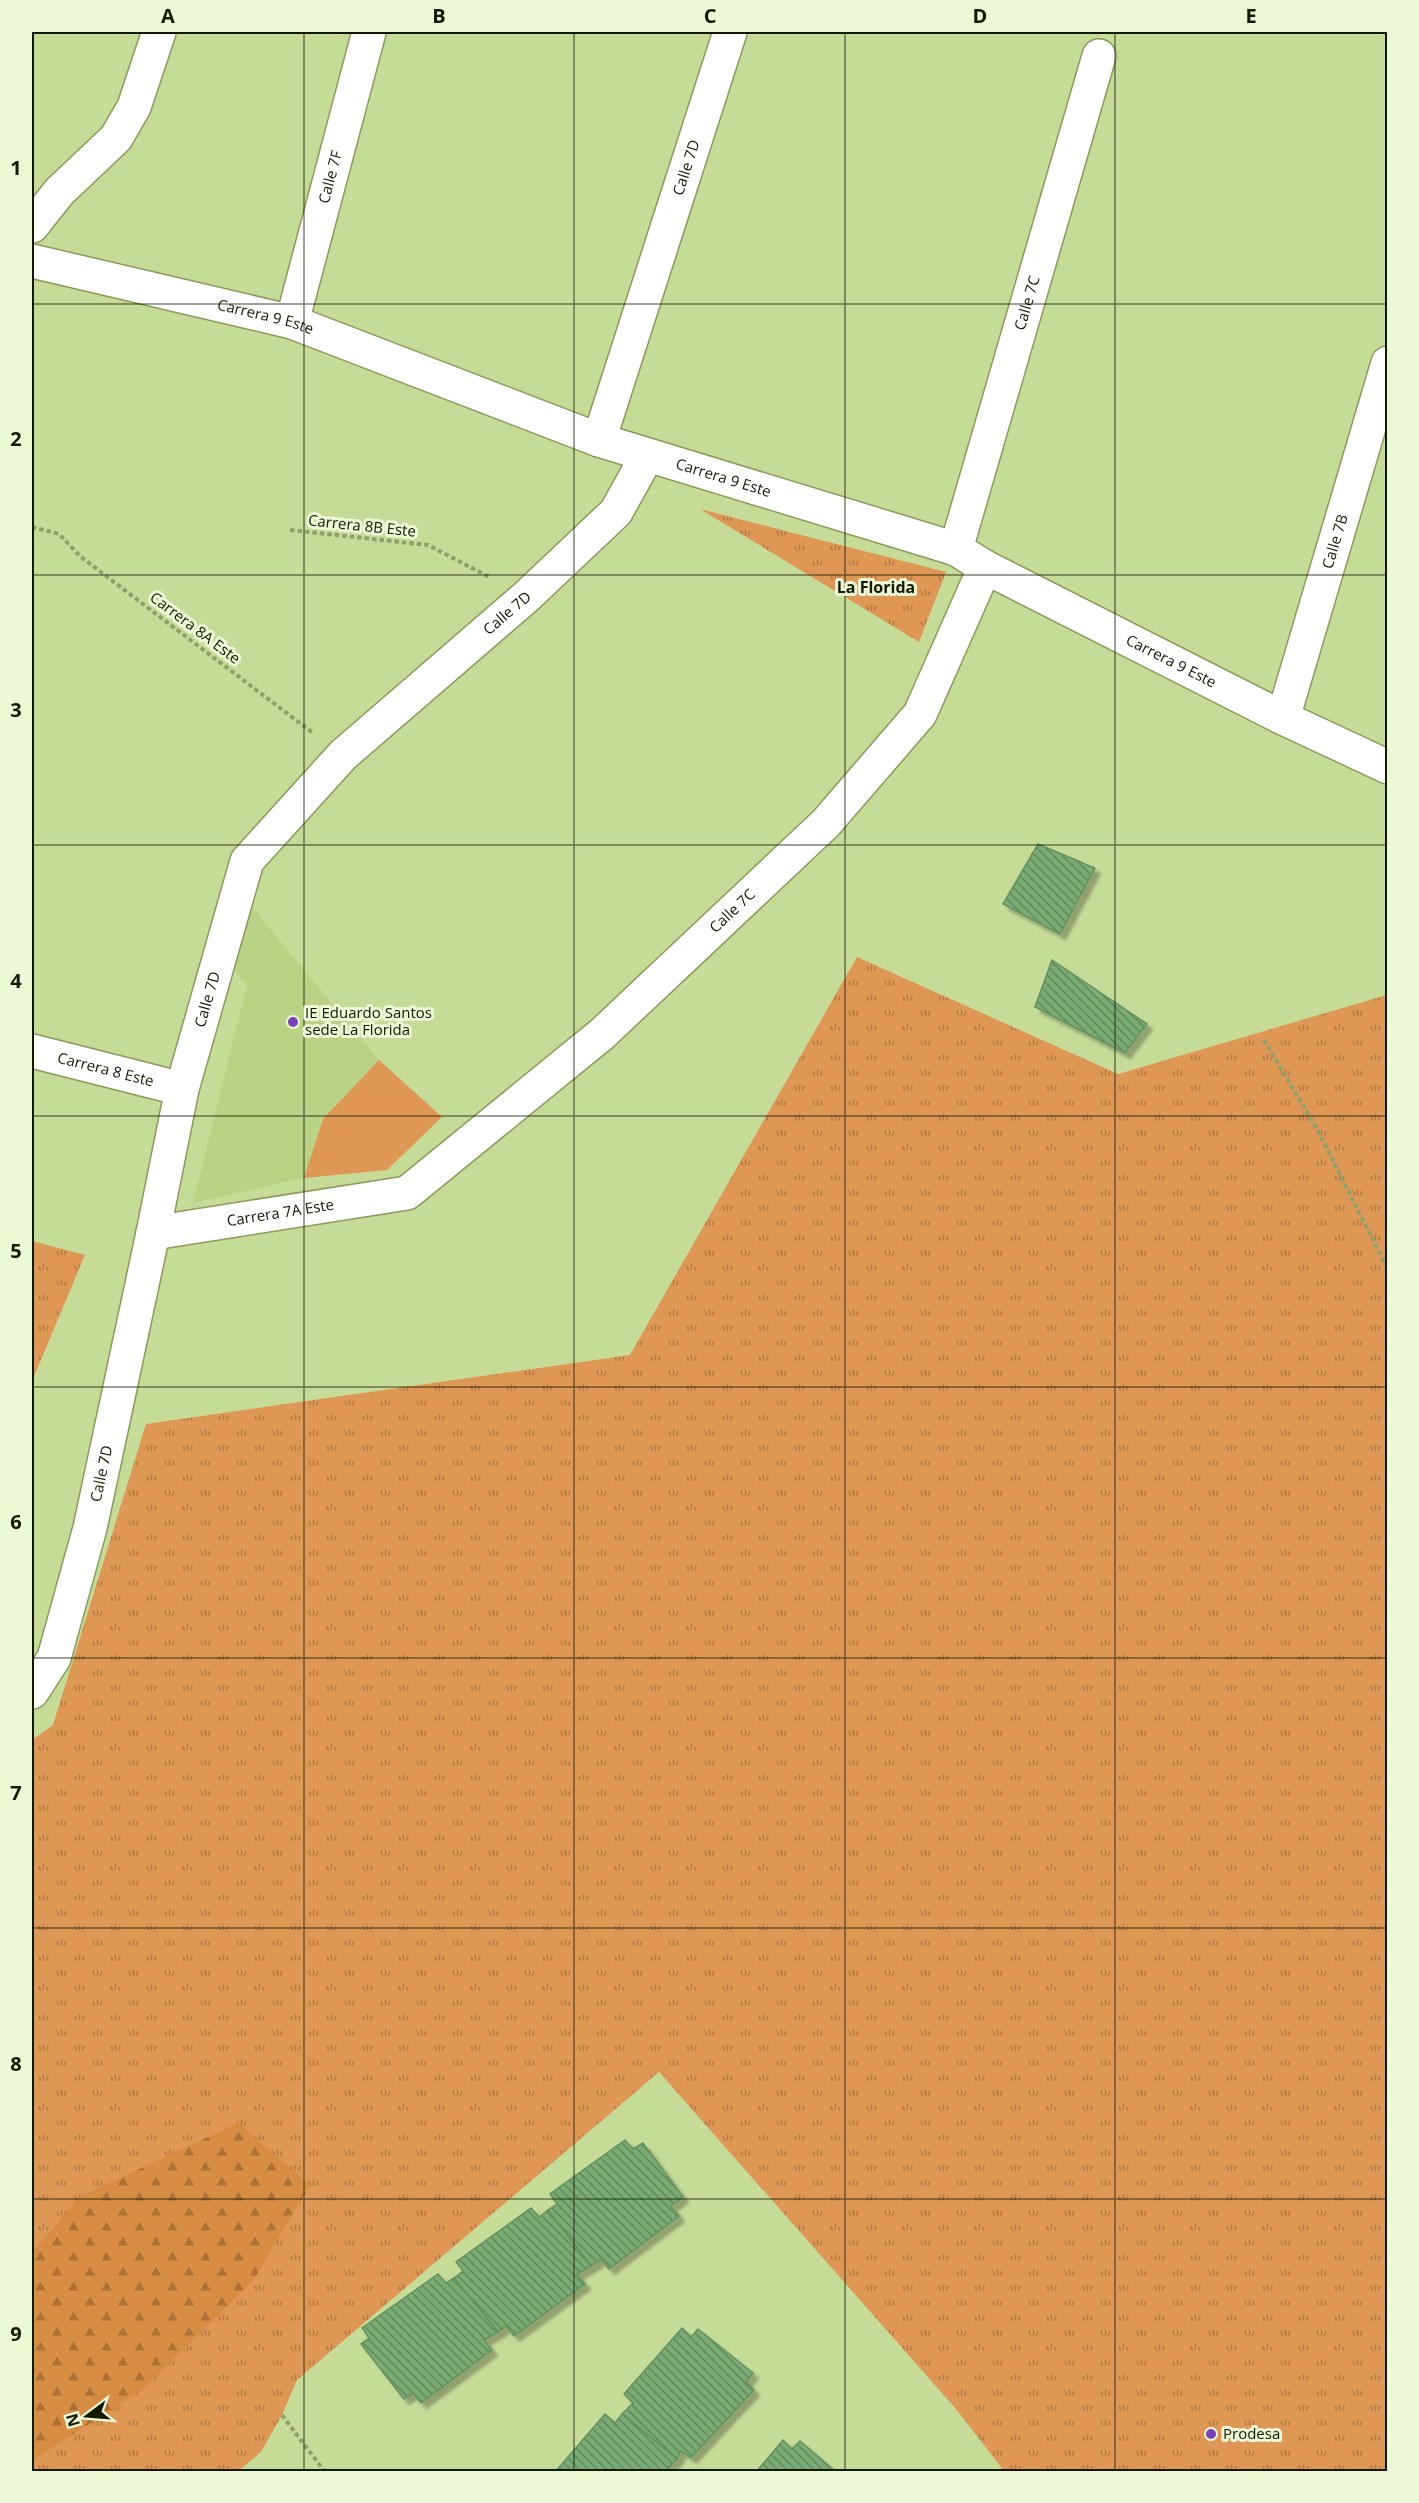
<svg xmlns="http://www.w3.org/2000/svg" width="1419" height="2503" font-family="'Open Sans',sans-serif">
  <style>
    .built { fill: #bbd286 }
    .grass { fill: url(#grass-tufts) }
    .forest { fill: url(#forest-firs) }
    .green { fill: #de9754 }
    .building { fill: url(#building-back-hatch); stroke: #64925f; stroke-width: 1.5; filter: url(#shadow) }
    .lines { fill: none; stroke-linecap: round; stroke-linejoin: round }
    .minor-casing { stroke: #889b5a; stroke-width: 36 }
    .path { stroke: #90a06a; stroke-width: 4; stroke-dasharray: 4.5 3; stroke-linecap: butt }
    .minor { stroke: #fff; stroke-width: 33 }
    .grid { fill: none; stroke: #131901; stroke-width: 1.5; stroke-opacity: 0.55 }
    .poi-dot { fill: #7a42b8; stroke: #ecf8d6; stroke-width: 2 }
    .labels { text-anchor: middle; stroke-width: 6; stroke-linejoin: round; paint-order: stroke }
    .street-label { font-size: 15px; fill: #131901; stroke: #ecf8d6 }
    .poi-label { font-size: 15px; fill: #131901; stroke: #ecf8d6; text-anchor: start }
    .neighbourhood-label { font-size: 16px; font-weight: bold; fill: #131901; stroke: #ecf8d6 }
    .neatline { fill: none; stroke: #131901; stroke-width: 2 }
    .grid-label { font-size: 20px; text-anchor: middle; font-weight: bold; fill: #131901 }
  </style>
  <defs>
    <pattern id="grass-tufts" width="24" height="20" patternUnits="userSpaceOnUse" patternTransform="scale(1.5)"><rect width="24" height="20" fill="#de9754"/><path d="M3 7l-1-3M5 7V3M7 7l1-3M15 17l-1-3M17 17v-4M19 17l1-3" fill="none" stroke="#b37a43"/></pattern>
    <pattern id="forest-firs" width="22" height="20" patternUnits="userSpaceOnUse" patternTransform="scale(1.5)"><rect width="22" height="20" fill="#d88d45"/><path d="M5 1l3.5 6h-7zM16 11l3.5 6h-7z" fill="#ae7237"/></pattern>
    <pattern id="building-back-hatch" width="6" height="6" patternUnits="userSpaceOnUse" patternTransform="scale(1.5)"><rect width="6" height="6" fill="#7aaa75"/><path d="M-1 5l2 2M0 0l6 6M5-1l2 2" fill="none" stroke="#638a5e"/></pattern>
    <filter id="shadow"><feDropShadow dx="5.5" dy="5.5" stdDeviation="1.5" flood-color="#0004"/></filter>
  </defs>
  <rect width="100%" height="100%" fill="#c7db98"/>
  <path class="built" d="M251 906 379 1060 323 1119 304 1178 193 1203 247 985 233 968Z"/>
  <g class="grass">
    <path d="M700 509 946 572 919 642Z"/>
    <path d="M857 957 1118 1074 1387 995V2471H1004L956 2409 659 2072 297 2380 282 2415 261 2452 238 2471H32V1740L53 1725 146 1424 630 1355Z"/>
    <path d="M32 1241 85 1255 32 1381Z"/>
  </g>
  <path class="forest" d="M238 2123 310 2185 253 2281 142 2390 32 2461V2253L79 2197Z"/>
  <path class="green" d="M379 1060 442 1117 387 1170 304 1178 323 1119Z"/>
  <g class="building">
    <path d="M1038 844 1095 868 1060 934 1003 904Z"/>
    <path d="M1052 960 1147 1024 1125 1053 1035 1007Z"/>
    <path d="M625 2140 633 2149 643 2143 683 2197 671 2206 679 2216 609 2269 601 2259 591 2266 548 2210 557 2204 550 2194Z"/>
    <path d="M531 2208 539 2217 548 2210 591 2266 577 2274 585 2284 514 2336 506 2326 498 2332 454 2278 463 2271 456 2262Z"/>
    <path d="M438 2274 446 2283 454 2278 498 2332 484 2340 492 2350 421 2403 413 2393 404 2399 361 2344 369 2338 362 2328Z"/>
    <path d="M682 2328 691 2337 698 2329 753 2373 746 2382 754 2390 691 2458 681 2451 677 2459 622 2414 633 2403 624 2394Z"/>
    <path d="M605 2414 615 2423 622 2414 677 2459 669 2467 673 2472H555Z"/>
    <path d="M783 2440 792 2449 800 2441 836 2472H756Z"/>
  </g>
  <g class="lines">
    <g class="minor-casing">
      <g id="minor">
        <path d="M32 226 59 192 116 138 134 107 159 32"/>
        <path id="s1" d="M32 261 292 322 599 440 956 549 985 567 1283 718 1388 767"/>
        <path id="s2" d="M292 322 369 32"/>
        <path id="s3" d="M599 440 730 32"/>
        <path id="s4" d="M956 549 1099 56"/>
        <path id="s5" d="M1283 718 1388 363"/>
        <path id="s6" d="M32 1051 182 1089"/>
        <path id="s7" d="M153 1233 407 1193 602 1034 826 823 920 714 985 567"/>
        <path id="s8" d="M32 1692 54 1658 90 1528 153 1233 182 1089 247 861 343 755 526 597 616 512 647 456"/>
      </g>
    </g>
    <g class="path">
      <path d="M32 527 59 534 81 557 313 733"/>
      <path d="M290 530 428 545 491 578"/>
      <path d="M1264 1040 1317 1129 1388 1270"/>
      <path d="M282 2415 325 2472"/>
    </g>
    <use href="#minor" class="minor"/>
  </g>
  <path class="grid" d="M304 32V2472M574 32V2472M845 32V2472M1115 32V2472M32 304H1388M32 575H1388M32 845H1388M32 1116H1388M32 1387H1388M32 1658H1388M32 1928H1388M32 2199H1388"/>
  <g class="poi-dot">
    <circle cx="293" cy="1022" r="6"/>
    <circle cx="1211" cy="2434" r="6"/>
  </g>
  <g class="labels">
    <g class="street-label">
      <text dy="5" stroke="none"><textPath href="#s3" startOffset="286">Calle 7D</textPath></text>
      <text dy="5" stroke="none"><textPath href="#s2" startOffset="150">Calle 7F</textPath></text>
      <text dy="5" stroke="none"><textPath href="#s4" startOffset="256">Calle 7C</textPath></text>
      <text dy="5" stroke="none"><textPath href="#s1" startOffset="240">Carrera 9 Este</textPath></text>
      <text dy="5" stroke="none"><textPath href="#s1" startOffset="726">Carrera 9 Este</textPath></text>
      <text transform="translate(362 526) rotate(6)" y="5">Carrera 8B Este</text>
      <text dy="5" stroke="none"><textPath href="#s5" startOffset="184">Calle 7B</textPath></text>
      <text dy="5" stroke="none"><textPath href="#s8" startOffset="1221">Calle 7D</textPath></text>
      <text transform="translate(195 628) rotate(37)" y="5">Carrera 8A Este</text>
      <text dy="5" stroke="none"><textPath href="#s1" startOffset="1212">Carrera 9 Este</textPath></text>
      <text dy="5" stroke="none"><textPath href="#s7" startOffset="688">Calle 7C</textPath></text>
      <text dy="5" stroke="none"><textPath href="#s8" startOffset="717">Calle 7D</textPath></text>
      <text dy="5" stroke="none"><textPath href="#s6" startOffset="76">Carrera 8 Este</textPath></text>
      <text dy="5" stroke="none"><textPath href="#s7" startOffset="129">Carrera 7A Este</textPath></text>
      <text dy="5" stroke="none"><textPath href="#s8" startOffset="231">Calle 7D</textPath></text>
    </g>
    <g class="poi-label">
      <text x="305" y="1018">IE Eduardo Santos<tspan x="305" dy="17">sede La Florida</tspan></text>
      <text x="1223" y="2439">Prodesa</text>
    </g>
    <g class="neighbourhood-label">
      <text x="876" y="593">La Florida</text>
    </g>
  </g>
  <rect width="1419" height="2503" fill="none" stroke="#ecf8d6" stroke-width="66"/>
  <g transform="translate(87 2416) rotate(254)" stroke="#ecf8d6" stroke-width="4.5" paint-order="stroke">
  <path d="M0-4.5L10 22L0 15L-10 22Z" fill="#131901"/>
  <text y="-9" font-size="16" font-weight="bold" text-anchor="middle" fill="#131901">N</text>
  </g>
  <rect x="33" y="33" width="1353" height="2437" class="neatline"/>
  <g class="grid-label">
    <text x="168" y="23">A</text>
    <text x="439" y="23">B</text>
    <text x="710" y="23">C</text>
    <text x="980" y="23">D</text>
    <text x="1251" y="23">E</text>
    <text x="16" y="175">1</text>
    <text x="16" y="446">2</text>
    <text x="16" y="717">3</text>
    <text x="16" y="988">4</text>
    <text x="16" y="1258">5</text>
    <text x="16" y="1529">6</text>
    <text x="16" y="1800">7</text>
    <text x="16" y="2071">8</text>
    <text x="16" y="2341">9</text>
  </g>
</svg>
